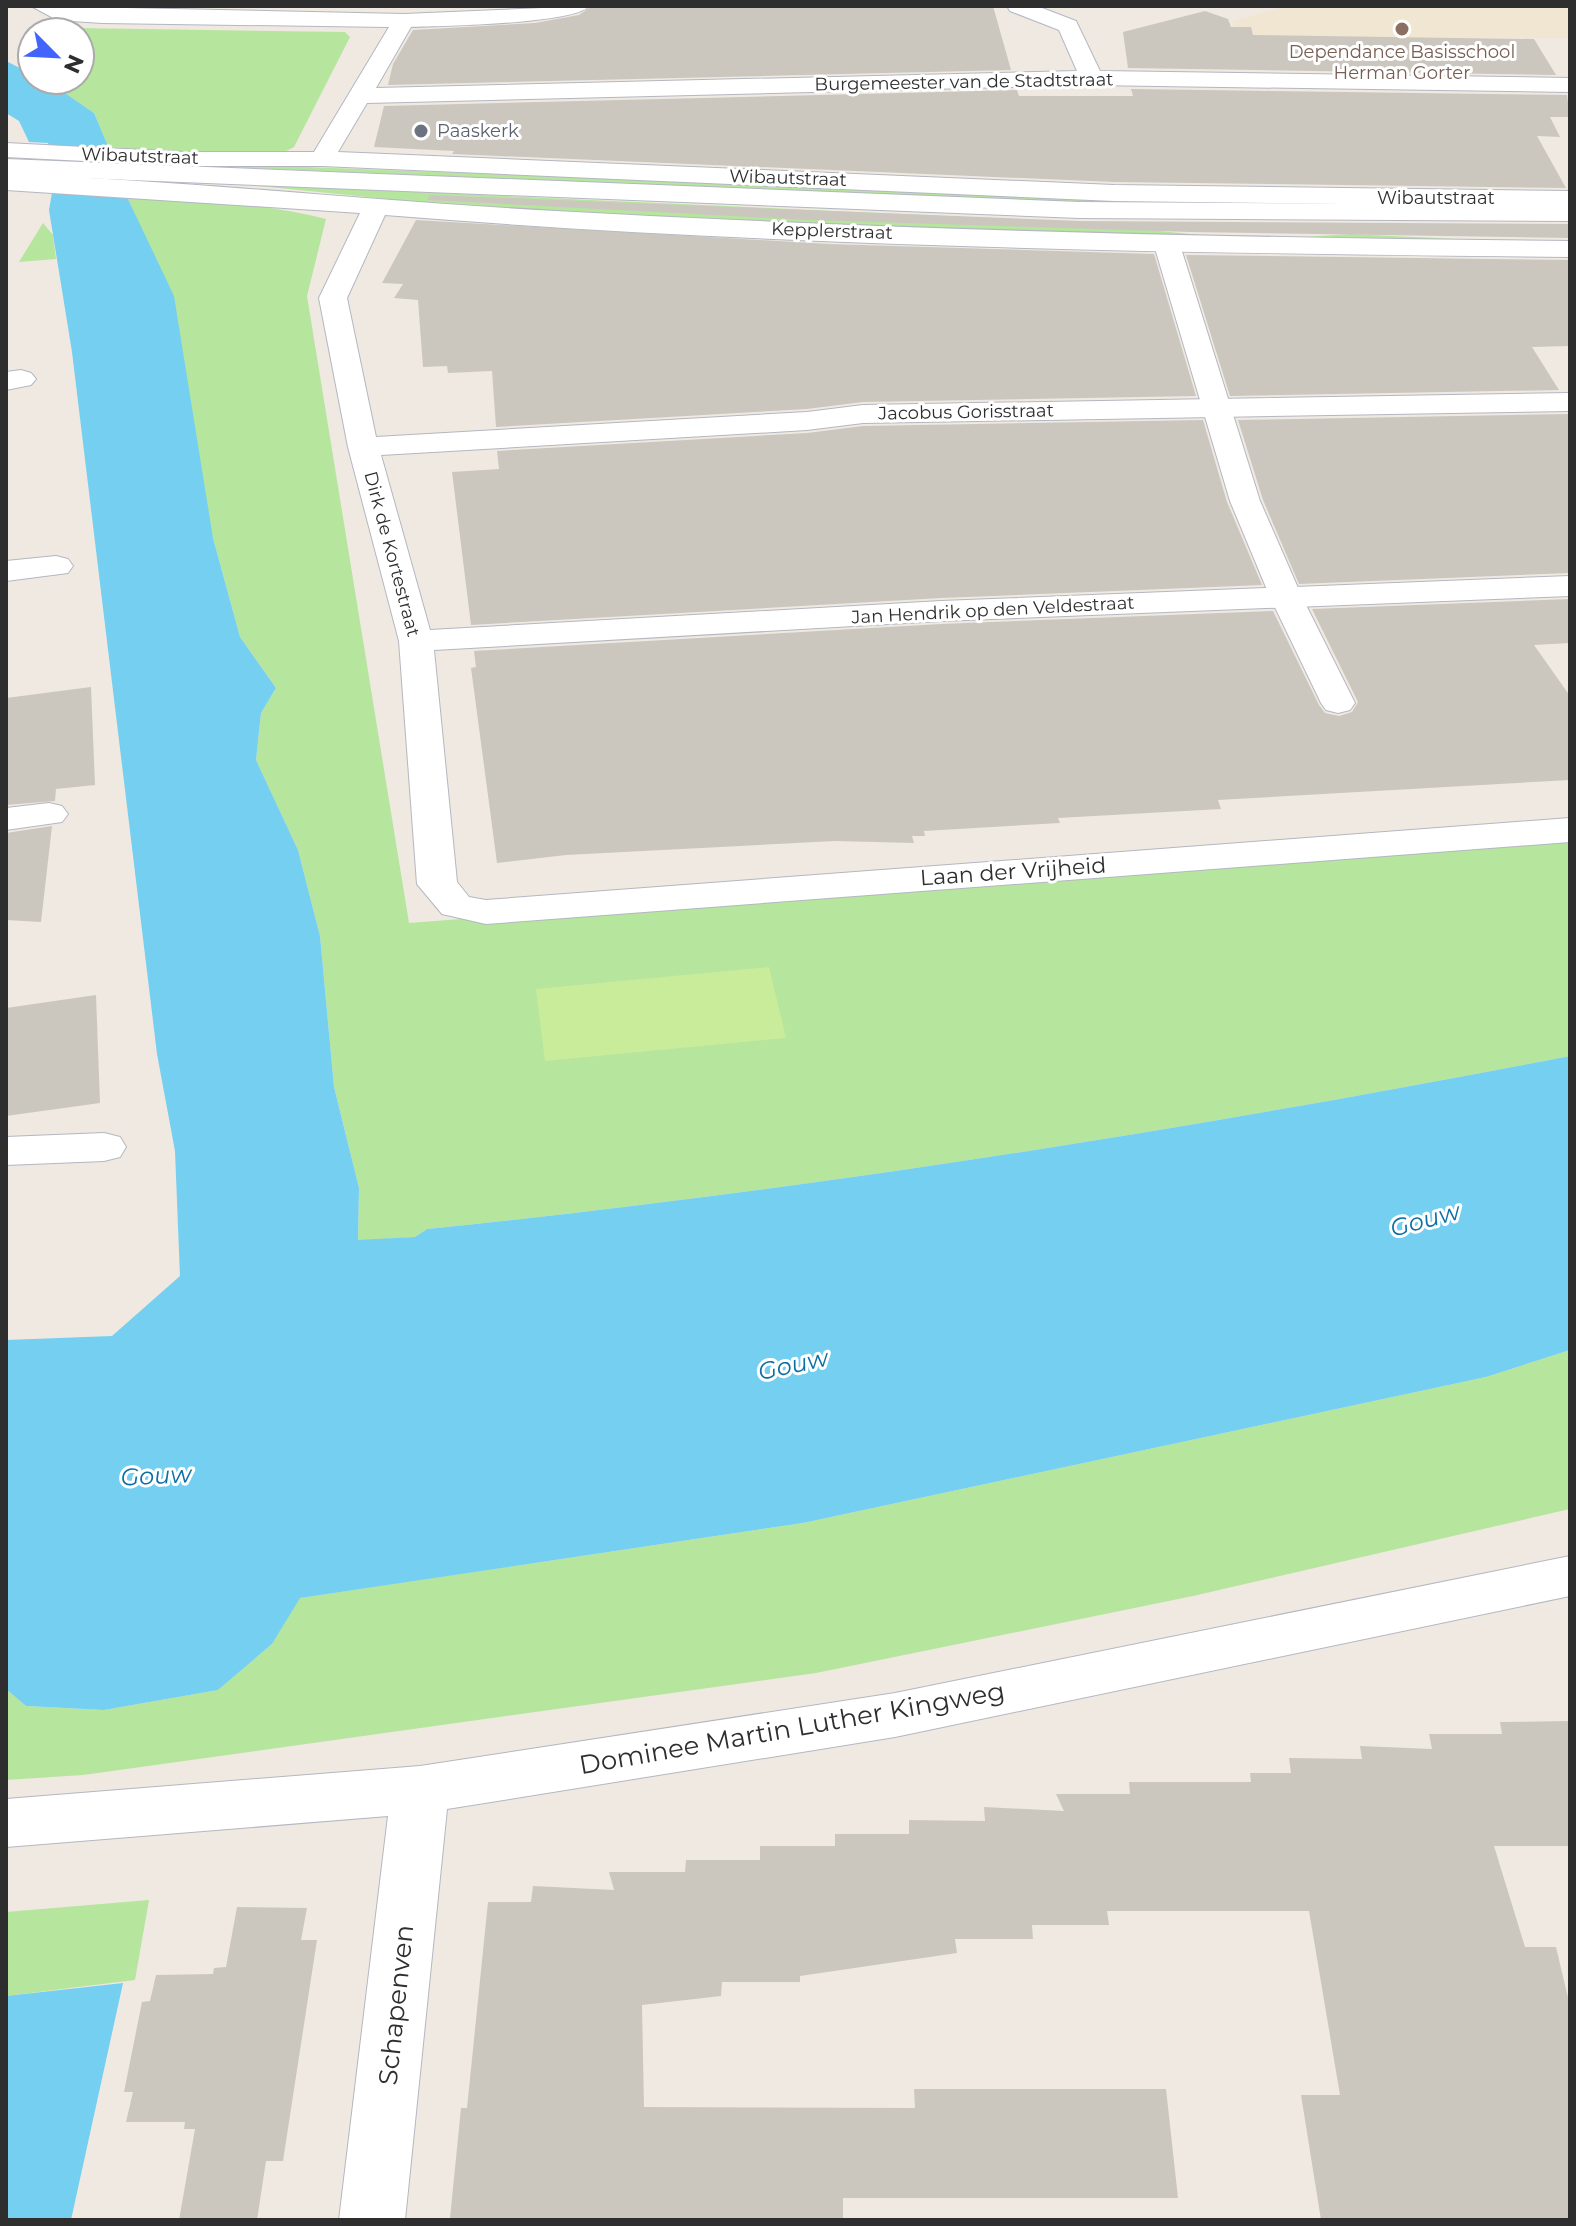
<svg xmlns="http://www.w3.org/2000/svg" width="1576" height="2226" font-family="Montserrat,sans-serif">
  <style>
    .education { fill: #f0e6d1 }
    .green { fill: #b6e59e }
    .pitch { fill: #c9ec9a }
    .water { fill: #75cff0 }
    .building { fill: #cbc7bf }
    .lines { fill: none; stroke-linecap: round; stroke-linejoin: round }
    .pedestrian-casing { stroke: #b4b7c1; stroke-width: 2 }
    .minor-casing { stroke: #b4b7c1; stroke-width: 2 }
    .secondary-casing { stroke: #b4b7c1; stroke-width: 2 }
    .pedestrian { fill: #fff; fill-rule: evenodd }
    .minor { fill: #fff; fill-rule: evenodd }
    .secondary { fill: #fff; fill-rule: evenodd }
    .education-dot { fill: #8d6e63; stroke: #fff; stroke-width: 3 }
    .worship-dot { fill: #6b7280; stroke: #fff; stroke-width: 3 }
    .labels { text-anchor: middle; stroke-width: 6; stroke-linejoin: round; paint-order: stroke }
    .far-education-label { font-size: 18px; fill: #785e54; stroke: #fff }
    .far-street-label { font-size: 18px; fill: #2e2e2e; stroke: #fff }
    .far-worship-label { font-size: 18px; fill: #5b616d; stroke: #fff; text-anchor: start }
    .street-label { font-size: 22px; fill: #2e2e2e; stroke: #fff }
    .water-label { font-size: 24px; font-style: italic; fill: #0d6fa3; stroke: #fff }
    .near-street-label { font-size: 26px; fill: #2e2e2e; stroke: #fff }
  </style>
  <rect width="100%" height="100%" fill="#efe9e1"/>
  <path class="education" d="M1287 6H1570V38L1234 36 1233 21Z"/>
  <g class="green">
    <path d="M76 28 345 32 350 37 294 147 282 153 141 152 108 146 94 113 44 80H80V32L62 30Z"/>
    <path d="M229 164 1247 203 1248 209 225 167Z"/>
    <path d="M240 184 1055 221 1211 236 1287 238 1351 234 1519 242 1312 243 637 216 457 206Z"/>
    <path d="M127 197C195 199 260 203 326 219L307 296 409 923 1570 835V1056C1192 1129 811 1190 427 1229L415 1237 358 1241 359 1188 334 1087 320 936 298 850 256 760 261 713 276 688 240 637 213 538 141 229Z"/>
    <path d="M43 223 53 235 56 259 19 262Z"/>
    <path d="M1570 1350V1509L1193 1596 816 1673 83 1775 6 1780V1689L26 1706 104 1710 218 1690 272 1644 299 1598 803 1523 1486 1377Z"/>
    <path d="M149 1900 135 1980 6 1996V1912Z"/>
  </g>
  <path class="pitch" d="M769 967 786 1038 545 1061 536 989Z"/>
  <g class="water">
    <path d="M6 61 32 74V80L50 83 94 113 108 146H88L105 195 127 197 174 296 213 538 240 637 276 688 261 713 256 760 298 850 320 936 334 1087 359 1188 358 1240 415 1237 427 1229C811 1190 1192 1129 1570 1056V1350L1486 1377 803 1523 300 1598 272 1644 218 1690 104 1710 26 1706 6 1689V1340L112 1336 180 1276 175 1151 157 1054 72 352 49 210 52 193H65L48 143 29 142 19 121 6 113Z"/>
    <path d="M123 1983 71 2220H6V1996Z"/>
  </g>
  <g class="building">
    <path d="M592 6H993L1011 70 388 85 393 64 413 30 535 23 579 15Z"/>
    <path d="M1205 11 1228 19 1231 27H1251L1253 35 1534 39 1556 75 1128 68 1123 32Z"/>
    <path d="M1131 89 1567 95 1570 117H1550L1560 137 1537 136 1566 188 1114 182 452 154 454 151 374 147 384 106 1017 90 1019 96H1133Z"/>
    <path d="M430 195 1080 221 1570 224V238L1190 232 809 220 427 200Z"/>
    <path d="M416 220 829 244 1154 254 1196 396 863 402 807 409 496 427 492 371 448 373 447 366 423 367 418 300 394 298 403 284 382 283Z"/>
    <path d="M1186 255 1570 260V346L1532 347 1559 390 1230 396Z"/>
    <path d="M1570 414V573L1299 584 1263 500 1238 420Z"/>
    <path d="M1203 420 1227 502 1262 585 941 598 471 625 452 472 499 469 497 451 807 433 863 426Z"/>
    <path d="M1570 599V643L1534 645 1570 696V780L1218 800 1221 809 1058 818 1060 823 924 831 925 836H912L914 843 835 841 566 855 497 863 471 668 476 667 474 651 941 624 1273 611 1319 705 1325 713 1339 716 1352 712 1358 702 1312 609Z"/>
    <path d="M91 687 95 785 56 789 55 801 6 805V698Z"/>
    <path d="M52 826 41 922 6 920V833Z"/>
    <path d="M96 995 100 1103 6 1116V1008Z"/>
    <path d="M1570 1721V1846H1494L1525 1947H1556L1570 2006V2220H1321L1301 2095H1340L1309 1911H1107L1109 1925H1032L1033 1939H955L957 1953 800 1976V1982H722L721 1996 642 2005 644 2107 915 2108 914 2089H1166L1178 2198H843V2219L450 2218 461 2108H467L488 1902H531L533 1886 614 1890 609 1872H685L686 1860H760V1846H835V1834H909V1820L985 1821 984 1807 1064 1811 1056 1794H1130L1129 1782H1251L1250 1773H1291L1289 1758 1362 1759 1360 1746 1432 1749 1429 1734H1502L1500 1722Z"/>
    <path d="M237 1907 307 1908 301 1940H317L283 2161H266L257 2220H179L195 2129H184L185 2122H126L133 2092H124L142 2002 150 2001 156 1975 213 1974 214 1968 226 1967Z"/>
  </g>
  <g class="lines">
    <g class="pedestrian-casing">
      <path id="pedestrian" d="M1167 237 1180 245 1260 501 1302 597 1355 703 1350 710 1338 713 1326 710 1321 703 1270 597 1230 501 1154 245Z"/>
    </g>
    <g class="minor-casing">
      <g id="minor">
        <path d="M31 6 404 14 589 6C575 24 440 26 411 27L376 88 1077 71 1059 30 1010 11 1007 6H1037L1076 21 1100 71 1570 78V92L1092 85 367 103 338 152 1114 185 1570 191V207L1114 201 322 166H183L6 157V143L183 152H314L389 27 102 23 57 20Z"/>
        <path d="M6 174C190 181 372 201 556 211 893 230 1232 238 1570 241V257C1175 253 779 247 385 215L347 298 376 437 807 412 863 405 1570 393V411L863 423 807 430 381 455 430 630 941 601 1570 576V596L941 621 434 650 457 882 469 897 486 900 1570 818V842L486 924 442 914 417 884 399 641 348 447 319 298 360 213 6 190Z"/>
        <path d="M21 370 31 373 36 379 31 385 6 390V372Z"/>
        <path d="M56 556 68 559 73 566 68 573 6 581V561Z"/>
        <path d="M49 803 62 806 68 814 62 822 6 830V808Z"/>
        <path d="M104 1133 120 1137 126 1147 120 1157 104 1161 6 1165V1137Z"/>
        <path d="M1570 1556V1596L895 1737 447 1809 405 2220H339L388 1816 6 1847V1799L420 1766 895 1693Z"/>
      </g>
    </g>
    <g class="secondary-casing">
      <path id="secondary" d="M6 159 1080 202 1570 205V221L1080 218 6 175Z"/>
    </g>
    <use href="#pedestrian" class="pedestrian"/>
    <use href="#minor" class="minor"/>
    <use href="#secondary" class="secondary"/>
  </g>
  <circle class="education-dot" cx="1402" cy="29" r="8"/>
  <circle class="worship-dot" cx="421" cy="131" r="8"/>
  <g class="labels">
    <g class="far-education-label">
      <text x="1402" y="58">Dependance Basisschool<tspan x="1402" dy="21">Herman Gorter</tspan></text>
    </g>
    <g class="far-street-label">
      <text transform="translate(964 82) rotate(-1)" y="6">Burgemeester van de Stadtstraat</text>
      <text transform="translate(140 156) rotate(2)" y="6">Wibautstraat</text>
      <text transform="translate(788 178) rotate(2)" y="6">Wibautstraat</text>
      <text x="1436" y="204">Wibautstraat</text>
      <text transform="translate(832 231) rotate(2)" y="6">Kepplerstraat</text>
      <text transform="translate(966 412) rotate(-1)" y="6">Jacobus Gorisstraat</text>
      <text transform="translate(392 554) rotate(75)" y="6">Dirk de Kortestraat</text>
      <text transform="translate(993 610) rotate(-3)" y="6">Jan Hendrik op den Veldestraat</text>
    </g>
    <g class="far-worship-label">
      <text x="437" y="137">Paaskerk</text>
    </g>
    <g class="street-label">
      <text transform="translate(1013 871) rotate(-4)" y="8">Laan der Vrijheid</text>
    </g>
    <g class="water-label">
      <text transform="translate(1425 1220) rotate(-15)" y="8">Gouw</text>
      <text transform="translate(793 1365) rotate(-12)" y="8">Gouw</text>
      <text transform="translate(156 1476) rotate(-3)" y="8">Gouw</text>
    </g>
    <g class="near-street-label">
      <text transform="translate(792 1728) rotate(-10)" y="9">Dominee Martin Luther Kingweg</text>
      <text transform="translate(396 2005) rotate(-84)" y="9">Schapenven</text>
    </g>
  </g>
  <rect width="1576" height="2226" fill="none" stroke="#2e2e2e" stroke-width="16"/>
  <g transform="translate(56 56) rotate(114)"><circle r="38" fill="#ffffff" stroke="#ababab" stroke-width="2"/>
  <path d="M0-6L14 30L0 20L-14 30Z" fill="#4264fb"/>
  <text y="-12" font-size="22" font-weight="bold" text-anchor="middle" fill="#2e2e2e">N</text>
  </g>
</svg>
